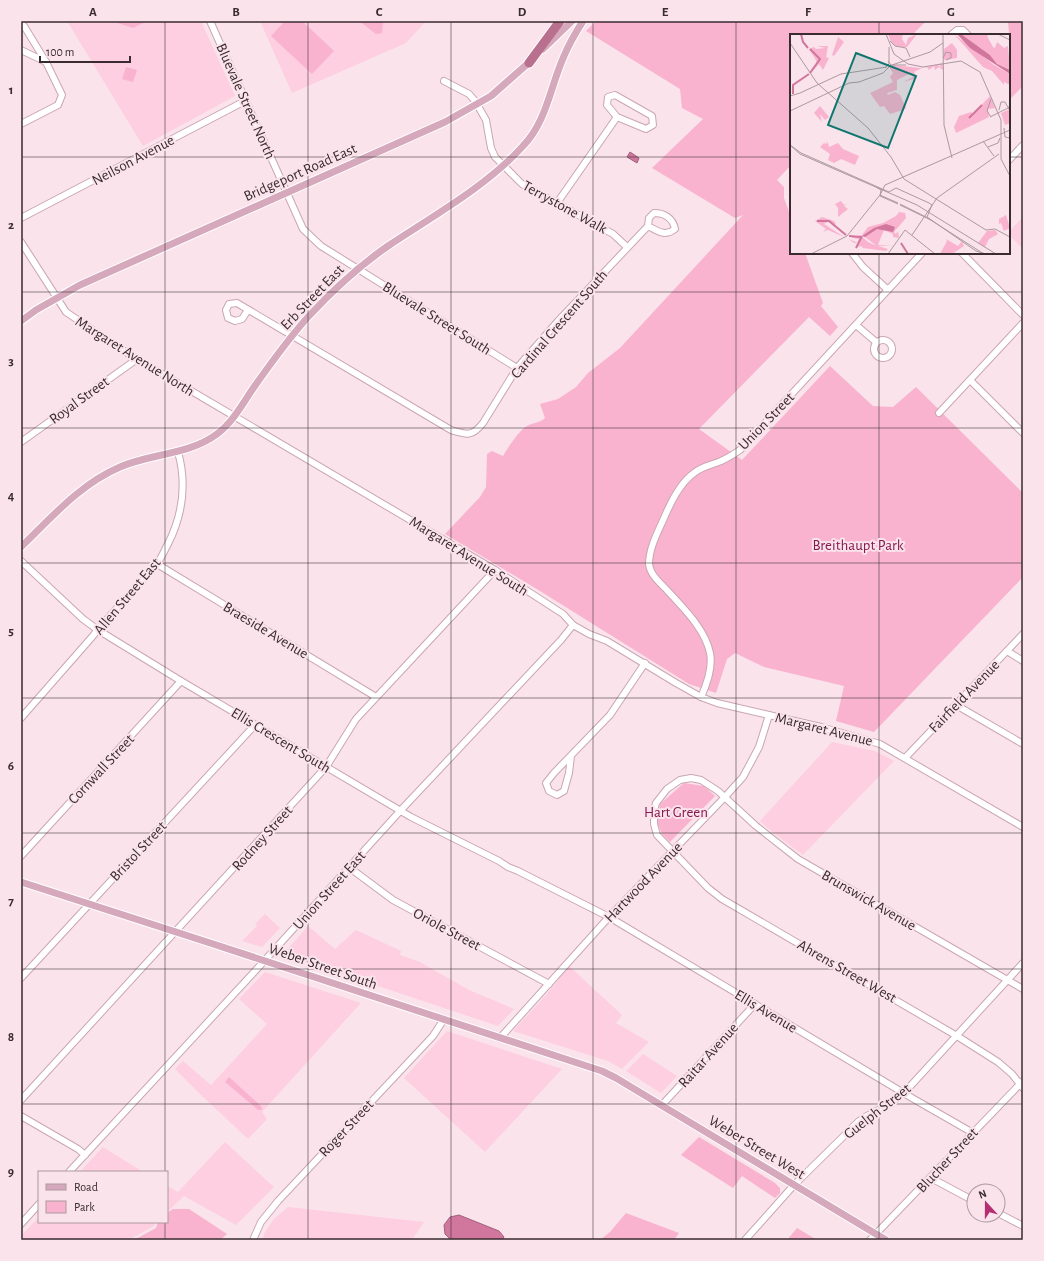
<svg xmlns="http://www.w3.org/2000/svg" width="1044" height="1261" font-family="'Alegreya Sans',sans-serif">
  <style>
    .built { fill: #fdcfe0 }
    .green { fill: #f9b3ce }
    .water { fill: #d1769c; stroke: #a3607c }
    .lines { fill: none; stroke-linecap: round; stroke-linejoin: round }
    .minor-casing { stroke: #caa6b3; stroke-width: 8 }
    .major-casing { stroke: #fff; stroke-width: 9 }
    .highway-casing { stroke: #fff; stroke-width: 11 }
    .minor { stroke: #fff; stroke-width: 6 }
    .major { stroke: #d5a9bb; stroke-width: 7 }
    .highway { stroke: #b9708e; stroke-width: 9 }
    .grid { fill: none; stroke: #392b30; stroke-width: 1; stroke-opacity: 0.55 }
    .labels { text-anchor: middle; stroke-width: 4; stroke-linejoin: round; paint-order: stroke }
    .street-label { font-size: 15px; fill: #392b30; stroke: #fae3eb }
    .park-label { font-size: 15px; fill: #861952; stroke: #fae3eb }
    .inset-river { fill: none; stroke: #d1769c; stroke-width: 2 }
    .inset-road { fill: none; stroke: #ad99a0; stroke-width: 1 }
    .view { fill: #0f766e; fill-opacity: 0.15; stroke: #0f766e; stroke-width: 2 }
    .inset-edge { fill: none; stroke: #392b30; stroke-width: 2 }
    .neatline { fill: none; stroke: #392b30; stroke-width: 1.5 }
    .grid-label { font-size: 13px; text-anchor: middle; font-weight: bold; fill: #392b30 }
  </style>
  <rect width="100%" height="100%" fill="#fae3eb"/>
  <g class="built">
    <path d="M67 21H201L235 96 143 146Z"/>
    <path d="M260 21H426L406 43 292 93Z"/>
    <path d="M1023 217V249L1009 235V232Z"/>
    <path d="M832 742 875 751 894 761 803 855 772 832 760 821Z"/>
    <path d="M265 914 280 928 262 947 242 941 257 926 255 924Z"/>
    <path d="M308 926 335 949 356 930 401 951 400 955 420 962 469 990 514 1009 498 1026 288 956 286 951Z"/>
    <path d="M569 966 622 1015 616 1023 649 1042 622 1069 608 1061 513 1031 547 994Z"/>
    <path d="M265 972 361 1003 262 1112 267 1119 248 1139 201 1095 175 1069 183 1061 211 1085 267 1024 239 999Z"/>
    <path d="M447 1031 562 1069 485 1152 404 1078Z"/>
    <path d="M643 1054 677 1076 661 1093 626 1071Z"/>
    <path d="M225 1142 274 1187 236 1225 184 1196 167 1212V1186L178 1192Z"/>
    <path d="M103 1147 135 1167 144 1172H80Z"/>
    <path d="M288 1207 424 1222 412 1240H263L264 1234 273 1220Z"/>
    <path d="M39 1217V1222H157L152 1227 129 1240H21V1236Z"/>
  </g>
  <g class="green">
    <path d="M111 21H147L133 28Z"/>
    <path d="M285 21H302L334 51 312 74 271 36Z"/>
    <path d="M359 21H383L382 33 376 34Z"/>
    <path d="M596 21H926L912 35H791V165L777 180 784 187V198L791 217V253H805L823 303 821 306 838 327 830 336 809 317 699 429 742 460 830 366 873 406 893 407 916 387 1023 493V577L874 732 836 721 844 686 764 667 735 653 727 659 716 693 689 684 540 591 445 534 480 497 486 487 487 454 492 451 503 456C507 449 520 429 527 426 534 422 538 424 545 418L540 404 558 399 576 387 588 373 620 348 743 215 735 218 652 168 703 119 682 108 680 89 586 31Z"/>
    <path d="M1008 21H1023V86L1009 100V48L1010 46Z"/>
    <path d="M126 67 137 70 133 82 122 79Z"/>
    <path d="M684 783 704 786 715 796 670 842 662 834 657 822 660 804Z"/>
    <path d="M229 1077 261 1106 262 1110H258L225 1082Z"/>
    <path d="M699 1137 775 1183 780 1188V1193L775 1198 742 1176 733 1188 681 1155Z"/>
    <path d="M173 1209H189L227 1234 220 1240H134L156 1228 158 1222H167V1213Z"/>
    <path d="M626 1213 679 1233 674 1240H600L610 1232Z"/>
    <path d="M797 1228 817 1240H787Z"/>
  </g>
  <g class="water">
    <path d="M630 152 639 158 637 163 627 157Z"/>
    <path d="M459 1215 499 1231 504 1237 502 1240H451L445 1234 444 1225 450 1217Z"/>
  </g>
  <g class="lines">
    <g class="minor-casing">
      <g id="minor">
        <path d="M210 21 303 229 321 246 517 368"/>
        <path d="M21 23 24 26 46 62 62 95 58 105 21 124"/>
        <path d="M951 35 957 30H963L968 35"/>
        <path d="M21 50 46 62"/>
        <path d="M444 81 469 94 475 101 486 120 491 148 495 157 522 184 613 234 627 247"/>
        <path d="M615 95 652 116 653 125 646 129 617 117 607 105 608 97Z"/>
        <path d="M1009 160 1023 145"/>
        <path d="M557 203 617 117"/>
        <path d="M21 218 245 101"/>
        <path d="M21 242 66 312 127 353 495 570 563 614 573 625 589 634 607 641 676 683 701 697 717 703 821 727 880 744 1023 827"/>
        <path d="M852 253 863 267 888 290"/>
        <path d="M962 253 1023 315"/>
        <path d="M248 310 242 319 235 321 228 318 226 310 229 304 237 303 451 430C467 435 472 437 483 423L517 368 559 320 648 226 649 218 654 213C664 213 673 218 675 229 665 237 658 231 648 226"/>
        <path d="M856 325 876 342"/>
        <circle cx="883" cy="349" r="9"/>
        <path d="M970 380 1023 433"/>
        <path d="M939 413 1023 323"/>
        <path d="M21 442 137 359"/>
        <path d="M21 561 83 619 98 630 181 681 411 817 499 861 508 867 518 871 609 917 912 1098 973 1133"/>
        <path d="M157 564 376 697"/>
        <path d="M1007 651 1023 661"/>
        <path d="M701 697C707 684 713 668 710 653 705 628 682 607 666 589 659 582 650 574 649 564 649 548 658 532 664 518 671 502 680 483 694 473 702 466 712 465 721 461 728 458 734 454 740 450L922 253"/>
        <path d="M956 705 1023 744"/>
        <path d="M21 718 92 637C112 611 136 590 156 565 161 559 164 551 168 544 183 514 187 484 178 452"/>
        <path d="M571 756 569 773 564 791 557 795 549 791 546 783 554 773 610 715 645 663"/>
        <path d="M905 758 1023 634"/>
        <path d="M21 856 181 681"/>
        <path d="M350 868 393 900 549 984"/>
        <path d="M21 978 255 725"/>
        <path d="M1023 989 798 859 756 826 718 791 701 780 691 778 680 780 667 789 656 803 654 811V824L657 835 708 888 722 899 957 1036 998 1062 1012 1074 1023 1088"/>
        <path d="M500 1038 609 917 724 798 743 777 759 747 769 715"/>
        <path d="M21 1100 326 767 356 719 495 570"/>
        <path d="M662 1105 755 1004"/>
        <path d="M21 1116 78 1149 85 1155"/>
        <path d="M69 1172 256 970 401 810 561 640 573 625"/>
        <path d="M931 1178 974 1201"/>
        <path d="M998 1213 1023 1226"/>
        <path d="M21 1224 39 1204"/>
        <path d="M253 1240 261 1222 278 1201 433 1036 444 1019"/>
        <path d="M745 1240 794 1185 859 1121 865 1117 884 1107 904 1093 1023 963"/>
        <path d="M870 1240 1022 1082"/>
      </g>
    </g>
    <g class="major-casing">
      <g id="major">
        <path d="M543 49 572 21"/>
        <path d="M21 321 36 310 80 285 445 122 491 96 533 59"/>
        <path d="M21 547C51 518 80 484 120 467 152 453 189 455 217 434 233 422 243 403 254 387 271 363 288 339 308 317 332 291 359 266 388 246 433 216 487 186 523 146 547 121 550 87 564 56 569 44 576 32 583 21"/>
        <path d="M21 882C215 944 409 1008 602 1071L616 1078 886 1240"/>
      </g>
    </g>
    <g class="highway-casing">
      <path id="highway" d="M529 63 560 21"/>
    </g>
    <use href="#minor" class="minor"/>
    <use href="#major" class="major"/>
    <use href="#highway" class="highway"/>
  </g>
  <path class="grid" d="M165 21V1172M308 21V1240M451 21V1240M593 21V1240M736 21V1240M879 21V35M21 157H791M1009 157H1023M879 253V1240M21 292H1023M21 428H1023M21 563H1023M21 698H1023M21 833H1023M21 969H1023M21 1104H1023M165 1222V1240"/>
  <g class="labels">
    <g class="street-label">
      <text transform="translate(246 101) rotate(66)" y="5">Bluevale Street North</text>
      <text transform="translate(133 160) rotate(-28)" y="5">Neilson Avenue</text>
      <text transform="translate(300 172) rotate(-24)" y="5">Bridgeport Road East</text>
      <text transform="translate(565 207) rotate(29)" y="5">Terrystone Walk</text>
      <text transform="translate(312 297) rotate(-46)" y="5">Erb Street East</text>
      <text transform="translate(437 318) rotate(32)" y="5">Bluevale Street South</text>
      <text transform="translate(559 324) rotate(-49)" y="5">Cardinal Crescent South</text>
      <text transform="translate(135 356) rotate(32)" y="5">Margaret Avenue North</text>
      <text transform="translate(79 400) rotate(-36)" y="5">Royal Street</text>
      <text transform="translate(766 421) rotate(-46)" y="5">Union Street</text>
      <text transform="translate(469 556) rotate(32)" y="5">Margaret Avenue South</text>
      <text transform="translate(127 596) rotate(-50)" y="5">Allen Street East</text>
      <text transform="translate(266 630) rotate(31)" y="5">Braeside Avenue</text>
      <text transform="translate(964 696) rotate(-46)" y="5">Fairfield Avenue</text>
      <text transform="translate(824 729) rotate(14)" y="5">Margaret Avenue</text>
      <text transform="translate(281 740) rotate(31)" y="5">Ellis Crescent South</text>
      <text transform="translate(101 769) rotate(-47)" y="5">Cornwall Street</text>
      <text transform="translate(262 838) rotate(-48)" y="5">Rodney Street</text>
      <text transform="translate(138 851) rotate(-47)" y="5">Bristol Street</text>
      <text transform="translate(643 882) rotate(-46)" y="5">Hartwood Avenue</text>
      <text transform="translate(329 890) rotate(-48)" y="5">Union Street East</text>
      <text transform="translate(869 900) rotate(30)" y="5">Brunswick Avenue</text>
      <text transform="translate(447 929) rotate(28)" y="5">Oriole Street</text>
      <text transform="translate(323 966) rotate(19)" y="5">Weber Street South</text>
      <text transform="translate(847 971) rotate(30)" y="5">Ahrens Street West</text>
      <text transform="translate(766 1011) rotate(31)" y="5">Ellis Avenue</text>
      <text transform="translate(708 1055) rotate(-48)" y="5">Raitar Avenue</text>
      <text transform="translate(877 1111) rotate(-38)" y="5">Guelph Street</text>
      <text transform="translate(346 1128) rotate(-47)" y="5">Roger Street</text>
      <text transform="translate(757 1147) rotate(31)" y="5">Weber Street West</text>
      <text transform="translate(947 1160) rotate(-47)" y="5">Blucher Street</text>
    </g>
    <g class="park-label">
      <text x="858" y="550">Breithaupt Park</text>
      <text x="676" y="817">Hart Green</text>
    </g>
  </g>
  <g transform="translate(790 34)">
    <rect width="220" height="220" fill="#fae3eb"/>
    <path d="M98 0H113L112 5 116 11 118 4 127 0 117 13H107L101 8ZM164 0 204 31 220 40V51L214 48V51L202 37 193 33ZM171 0H200L197 2 203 13 205 14 207 8 214 14 218 12 220 36 207 30 200 21ZM48 3 54 8 44 22 42 21ZM162 9 167 16V24L154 26V15ZM27 12H38L36 23 39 24 33 36 29 30 20 40 27 28 19 15 24 13 26 15 35 14ZM153 29V36L149 33 145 36 144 32 139 36 137 33 132 34 124 38 127 44 113 48 123 43 121 39 107 46V56L97 59 98 61 105 58 110 61 116 74 113 76 100 80 94 72 90 73 80 59 103 48 100 43 103 39 99 33 103 31 130 34 147 31 152 33 150 31H143ZM200 62 205 74 198 75 199 83 166 99 164 93 169 82 181 78 183 80ZM30 72 39 83 35 86 30 80 32 88 24 79ZM220 75V89L215 91 211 79ZM36 107 38 109 39 113 48 109 53 115 69 122 65 131 51 125 44 129 38 126 40 120 30 113 34 109 37 110ZM51 167 54 171 57 169 54 172 58 175 48 183V174L45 170ZM109 178 115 179 116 184 104 198 106 200 108 197 109 204 103 203V200L94 196 91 203 88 211 103 212H88L98 215 96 217 73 214 71 212 67 213 70 209H64L59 205 68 209 69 205 63 204 59 201 66 203 70 201 78 208 87 212 72 201 78 193 93 189 106 182ZM216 181 220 194 214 197 211 189 209 190V185ZM32 183 44 187 46 190 43 192 39 187 34 190 54 203 38 196 33 198 36 195 25 187ZM205 196 208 200 199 205 195 213 188 209 197 197ZM156 205 168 212 172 207 174 212 162 220H150L157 207Z" fill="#f9b3ce"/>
    <path d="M167 0H171L200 21 207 30 220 36V40L180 14ZM96 190 105 193 103 198 87 195 75 203 72 202 84 194Z" fill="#d1769c"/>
    <path class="inset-river" d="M11 0 13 8 18 14M20 15 30 25 20 39M3 60V51L19 40M179 84 192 71M27 187H39L56 201M59 202 71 203M111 209 118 220M66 214 72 202"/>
    <path class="inset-road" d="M96 0 104 20 118 30 133 33 171 27 190 38 211 86V125L220 142M153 0 154 91 162 124M208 0 220 6M100 7 105 12 116 14 120 23M0 9 27 49 78 94 101 123 114 145 196 196 205 195 220 203M153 24 156 18 161 19V24L156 26M98 27 101 31H116M102 31 140 18 153 9M95 34 99 30V13M0 62 10 59 51 40 97 33M209 76 211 68H215L219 75V72M0 77 59 49 69 48 93 39 101 31M200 83 220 73M201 83 197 77 201 65M214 94 215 103 220 104M193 107 204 122M0 111 10 120 127 171 206 220M0 111 11 119 99 158 106 154 139 169 142 171 137 183 186 217 196 220M198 113 208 109 210 104M86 153 91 156 90 162 108 170M90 161 108 169M110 170 136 183 194 220M110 171 141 186M122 201 147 164 209 120M21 220 57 202 90 161 95 151 220 96M98 220 115 196 145 220"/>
    <path class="view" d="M66 19 126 42 98 114 38 91Z"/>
    <rect width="220" height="220" class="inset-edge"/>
  </g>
  <rect width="1044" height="1261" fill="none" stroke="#fae3eb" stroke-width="44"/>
  <rect x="38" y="1171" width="130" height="52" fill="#fae3eb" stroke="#ad99a0"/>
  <rect x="46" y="1184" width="20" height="6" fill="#d5a9bb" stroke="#ad99a0"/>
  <text x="74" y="1191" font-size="12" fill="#392b30">Road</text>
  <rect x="46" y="1201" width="20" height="12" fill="#f9b3ce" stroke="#ad99a0"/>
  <text x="74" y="1211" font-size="12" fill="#392b30">Park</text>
  <g transform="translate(986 1203) rotate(339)"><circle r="19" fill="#fae3eb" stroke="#ad99a0"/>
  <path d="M0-3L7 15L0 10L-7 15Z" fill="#b42e72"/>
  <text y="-6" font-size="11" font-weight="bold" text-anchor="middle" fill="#392b30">N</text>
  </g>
  <path d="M40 56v6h90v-6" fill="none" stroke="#392b30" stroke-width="2"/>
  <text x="46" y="56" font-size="12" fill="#392b30" stroke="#fae3eb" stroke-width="3" paint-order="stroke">100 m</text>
  <rect x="22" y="22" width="1000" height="1217" class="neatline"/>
  <g class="grid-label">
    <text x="93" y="16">A</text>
    <text x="236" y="16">B</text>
    <text x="379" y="16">C</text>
    <text x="522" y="16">D</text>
    <text x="665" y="16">E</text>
    <text x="808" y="16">F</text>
    <text x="951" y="16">G</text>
    <text x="11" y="94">1</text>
    <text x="11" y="229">2</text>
    <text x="11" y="365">3</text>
    <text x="11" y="500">4</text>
    <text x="11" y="635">5</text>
    <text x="11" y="770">6</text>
    <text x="11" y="905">7</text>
    <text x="11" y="1041">8</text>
    <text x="11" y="1176">9</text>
  </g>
</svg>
